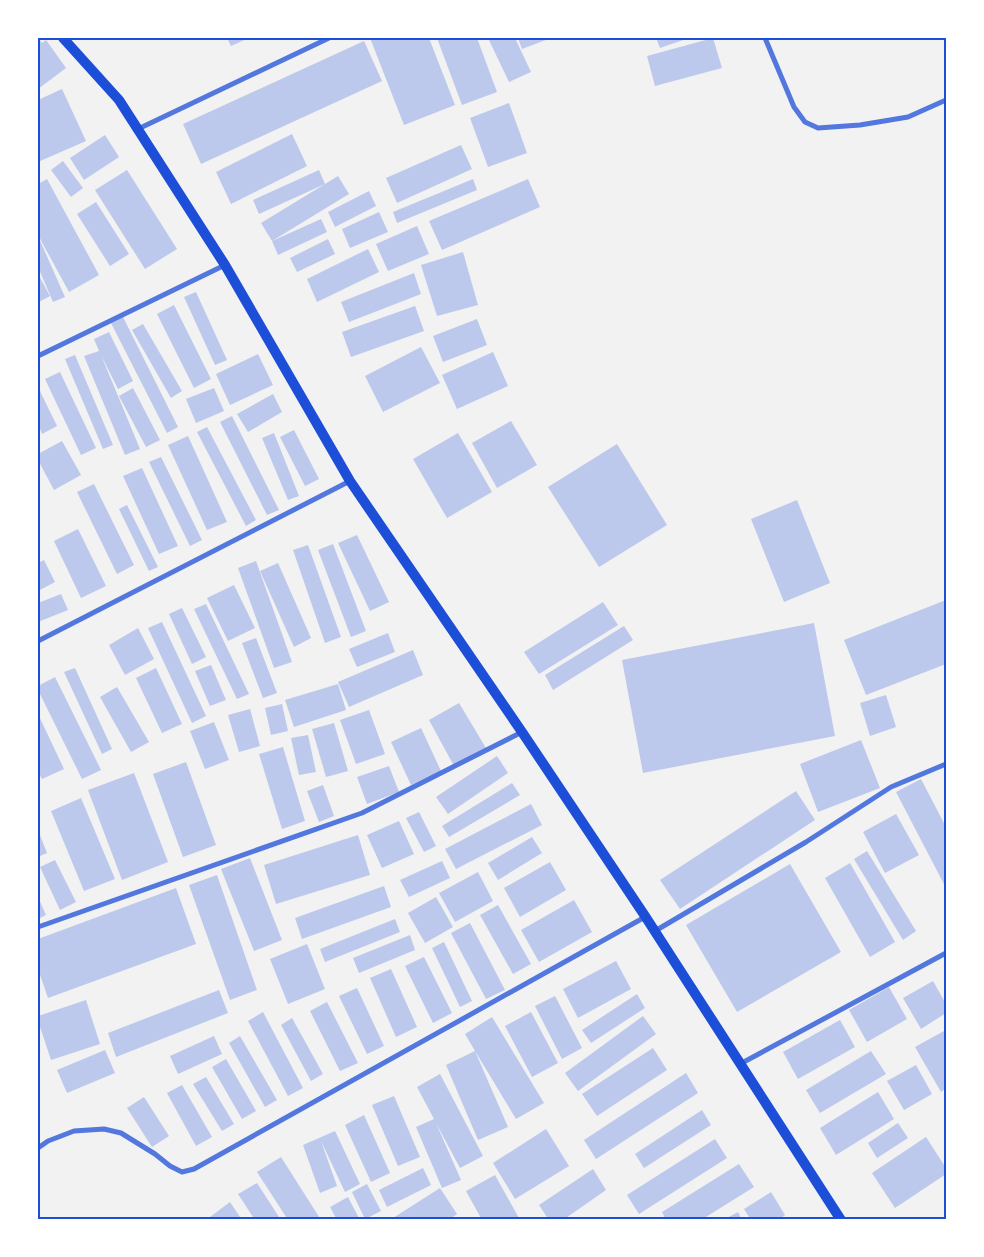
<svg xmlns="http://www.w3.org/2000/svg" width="984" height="1257" font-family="Inter,sans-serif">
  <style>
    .building { fill: #bdc9ec }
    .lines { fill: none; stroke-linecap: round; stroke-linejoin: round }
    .minor { stroke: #5277de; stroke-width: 5 }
    .secondary { stroke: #1d4ed8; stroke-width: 10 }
    .neatline { fill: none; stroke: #1d4ed8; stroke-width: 2 }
  </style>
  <rect width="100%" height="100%" fill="#f2f2f2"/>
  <g class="building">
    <path d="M38 38 42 43 46 40 66 68 38 89Z"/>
    <path d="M227 38H249L231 46Z"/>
    <path d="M370 38H429L455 105 404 125Z"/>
    <path d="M437 38H477L497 92 462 105Z"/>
    <path d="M488 38H515L531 72 509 82Z"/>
    <path d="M518 38H551L522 49Z"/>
    <path d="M656 38H689L660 48Z"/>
    <path d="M713 38 722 68 655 86 647 56Z"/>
    <path d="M364 41 382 81 201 164 183 124Z"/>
    <path d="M62 89 86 141 38 162V100Z"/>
    <path d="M509 103 527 153 488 167 470 118Z"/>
    <path d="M292 134 307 166 231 204 216 172Z"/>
    <path d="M105 135 119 157 84 180 70 158Z"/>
    <path d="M461 145 472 169 397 203 386 178Z"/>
    <path d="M63 161 83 188 71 197 51 170Z"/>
    <path d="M127 170 177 249 145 269 95 190Z"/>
    <path d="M319 170 325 184 338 176 349 194 272 241 261 223 325 184 259 214 253 200Z"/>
    <path d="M47 179 99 275 69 292 38 235V184Z"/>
    <path d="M473 179 477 190 397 223 393 212Z"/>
    <path d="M528 179 540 207 442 250 429 221Z"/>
    <path d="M369 191 376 206 335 227 328 212Z"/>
    <path d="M96 202 129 254 110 266 77 214Z"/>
    <path d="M379 212 388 232 350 248 342 229Z"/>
    <path d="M321 219 327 232 278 255 272 241Z"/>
    <path d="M417 226 429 254 388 271 376 244Z"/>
    <path d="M38 236 65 297 53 302 38 267Z"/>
    <path d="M328 239 335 254 297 272 290 258Z"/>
    <path d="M368 249 379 272 317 302 307 279Z"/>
    <path d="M463 252 478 305 437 316 421 265Z"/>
    <path d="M414 273 421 294 349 322 341 302Z"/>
    <path d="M38 274 50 296 39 302 38 300Z"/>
    <path d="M196 292 227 360 215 365 184 297Z"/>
    <path d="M174 305 211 379 194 388 157 314Z"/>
    <path d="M415 306 424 331 351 357 342 332Z"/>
    <path d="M123 317 178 427 167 433 111 323Z"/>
    <path d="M477 319 487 345 443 362 433 336Z"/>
    <path d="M143 324 182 391 171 398 132 330Z"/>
    <path d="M109 332 133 381 118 389 101 355 140 449 125 455 84 356 99 351 94 339Z"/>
    <path d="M421 347 440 383 383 412 365 376Z"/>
    <path d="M493 352 508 386 457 409 442 375Z"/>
    <path d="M258 354 273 385 230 405 216 374Z"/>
    <path d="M75 355 113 445 103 449 65 359Z"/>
    <path d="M60 372 96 448 81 455 45 379Z"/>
    <path d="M38 387 57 426 42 434 38 424Z"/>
    <path d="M133 388 160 440 146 447 119 396Z"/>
    <path d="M214 388 224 411 196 423 186 399Z"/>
    <path d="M273 394 282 412 248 432 237 414Z"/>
    <path d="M232 416 279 510 267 515 220 422Z"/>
    <path d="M511 421 537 465 497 488 472 443Z"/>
    <path d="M207 427 256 520 246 526 197 432Z"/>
    <path d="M294 430 319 479 305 486 280 437Z"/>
    <path d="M274 433 299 496 288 500 262 438Z"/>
    <path d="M458 433 492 492 447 518 413 459Z"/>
    <path d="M188 436 227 522 207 530 168 445Z"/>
    <path d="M62 441 81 475 54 490 38 460V454Z"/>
    <path d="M617 444 667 525 599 567 548 487Z"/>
    <path d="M161 457 202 540 190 546 149 462Z"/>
    <path d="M142 468 178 546 159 554 123 476Z"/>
    <path d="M94 484 134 565 117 574 77 492Z"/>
    <path d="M797 500 830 583 784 602 751 519Z"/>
    <path d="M127 505 158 567 149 571 119 509Z"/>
    <path d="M78 529 106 586 81 598 54 541Z"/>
    <path d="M357 535 389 602 370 611 338 543Z"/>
    <path d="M333 544 366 631 351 637 318 550Z"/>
    <path d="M308 545 341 637 325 643 293 550Z"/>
    <path d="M44 560 55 582 38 591V563Z"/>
    <path d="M256 561 292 662 274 668 238 568Z"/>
    <path d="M278 563 311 638 294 647 260 571Z"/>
    <path d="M234 585 255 628 228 641 207 598Z"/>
    <path d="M61 594 68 610 38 622V603Z"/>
    <path d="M946 600V664L866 695 844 640Z"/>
    <path d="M603 602 618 625 539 674 524 652Z"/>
    <path d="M206 604 249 694 237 699 194 609Z"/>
    <path d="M182 608 206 657 192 664 169 614Z"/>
    <path d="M162 622 206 716 192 723 148 628Z"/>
    <path d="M814 623 835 736 643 773 622 660Z"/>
    <path d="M624 626 633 640 553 690 545 675Z"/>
    <path d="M138 628 154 659 125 675 109 645Z"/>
    <path d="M388 633 395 652 357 667 349 649Z"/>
    <path d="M256 638 277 693 263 698 242 643Z"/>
    <path d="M413 650 423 675 349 707 338 682Z"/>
    <path d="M211 665 226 700 210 706 195 671Z"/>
    <path d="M75 668 112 749 102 754 64 672Z"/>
    <path d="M156 668 182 724 162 733 136 678Z"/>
    <path d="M55 677 101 770 82 779 38 690V686Z"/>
    <path d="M338 684 346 710 294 727 285 700Z"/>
    <path d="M117 687 149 742 131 752 100 697Z"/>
    <path d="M886 695 896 727 870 736 860 703Z"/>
    <path d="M459 703 486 748 454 766 429 720Z"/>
    <path d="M282 704 288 731 271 735 265 708Z"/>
    <path d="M250 709 260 746 239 752 228 715Z"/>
    <path d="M369 710 385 754 356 764 340 720Z"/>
    <path d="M38 714 64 769 42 779 38 771Z"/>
    <path d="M214 722 229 760 205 769 190 731Z"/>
    <path d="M334 723 348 771 326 777 312 729Z"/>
    <path d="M421 728 441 771 411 785 391 742Z"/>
    <path d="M308 735 316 772 299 775 291 738Z"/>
    <path d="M861 740 880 788 818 812 800 764Z"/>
    <path d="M283 747 305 821 282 829 259 754Z"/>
    <path d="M497 756 508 773 448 814 436 797Z"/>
    <path d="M186 762 216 845 183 857 153 774Z"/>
    <path d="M389 766 399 792 367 804 357 777Z"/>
    <path d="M134 773 168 862 122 880 88 790Z"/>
    <path d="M921 779 946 827V888L896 792Z"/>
    <path d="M512 783 520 795 449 837 442 826Z"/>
    <path d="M323 785 334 816 319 822 307 791Z"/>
    <path d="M796 791 815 820 680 909 660 880Z"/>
    <path d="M81 798 115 879 84 891 51 811Z"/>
    <path d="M531 804 542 825 456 869 445 849Z"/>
    <path d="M419 812 436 846 424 852 406 818Z"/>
    <path d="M896 814 919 855 885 873 863 832Z"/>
    <path d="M399 821 414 854 382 868 367 835Z"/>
    <path d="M38 830 47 853 38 857Z"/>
    <path d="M358 835 370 875 276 904 264 865Z"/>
    <path d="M532 837 542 853 498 880 488 863Z"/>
    <path d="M867 851 916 931 903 940 854 859Z"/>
    <path d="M250 858 282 940 254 951 221 869Z"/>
    <path d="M55 860 76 902 60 910 40 867Z"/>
    <path d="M442 861 450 878 409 897 400 880Z"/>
    <path d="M550 862 566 890 520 917 504 888Z"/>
    <path d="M850 863 895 942 870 957 825 878Z"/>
    <path d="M790 864 841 952 737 1012 686 925Z"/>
    <path d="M478 872 493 901 455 922 439 893Z"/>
    <path d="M217 875 257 990 230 1000 189 885Z"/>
    <path d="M384 886 391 907 302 939 295 918Z"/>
    <path d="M176 888 196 944 48 998 38 969V939Z"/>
    <path d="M38 897 46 915 38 919Z"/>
    <path d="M436 897 453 927 425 943 408 913Z"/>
    <path d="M574 900 592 932 539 962 521 930Z"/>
    <path d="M498 905 531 964 513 974 480 915Z"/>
    <path d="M395 919 400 932 325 962 320 949Z"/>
    <path d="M470 923 505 990 486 999 451 933Z"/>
    <path d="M410 935 415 950 359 973 353 958Z"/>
    <path d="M444 942 472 1001 460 1007 432 948Z"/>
    <path d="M307 944 325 989 288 1004 270 959Z"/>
    <path d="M424 957 452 1013 433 1023 405 966Z"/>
    <path d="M616 961 631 989 578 1018 563 989Z"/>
    <path d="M391 969 417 1027 396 1037 370 978Z"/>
    <path d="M933 981 946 1004V1013L921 1029 903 998Z"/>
    <path d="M889 987 907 1019 867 1042 849 1010Z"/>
    <path d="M357 988 384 1046 367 1054 339 996Z"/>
    <path d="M219 990 228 1013 116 1057 108 1033Z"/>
    <path d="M637 994 645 1008 591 1043 582 1030Z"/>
    <path d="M555 996 582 1048 562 1059 535 1006Z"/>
    <path d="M86 1000 100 1044 51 1060 38 1021V1016Z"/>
    <path d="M327 1002 358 1063 340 1071 310 1011Z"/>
    <path d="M263 1012 303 1088 288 1096 248 1021Z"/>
    <path d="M531 1012 558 1063 532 1077 505 1026Z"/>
    <path d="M643 1016 656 1034 578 1091 565 1073Z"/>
    <path d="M492 1017 544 1103 516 1119 475 1051 508 1127 478 1140 446 1065 475 1051 465 1034Z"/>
    <path d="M292 1018 323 1074 311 1081 281 1025Z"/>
    <path d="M840 1020 855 1047 798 1079 783 1052Z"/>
    <path d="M944 1031 946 1036V1088L941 1092 915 1047Z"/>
    <path d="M214 1036 222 1054 178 1074 170 1056Z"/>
    <path d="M240 1036 277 1100 265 1107 229 1043Z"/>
    <path d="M653 1048 667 1070 597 1116 582 1094Z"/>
    <path d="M105 1050 115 1073 67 1093 57 1070Z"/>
    <path d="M871 1051 886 1074 820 1113 806 1090Z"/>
    <path d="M226 1059 256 1111 242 1119 212 1067Z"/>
    <path d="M916 1065 932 1094 904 1110 887 1081Z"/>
    <path d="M686 1073 698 1093 596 1159 584 1140Z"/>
    <path d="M440 1074 483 1156 460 1168 436 1123 461 1180 442 1188 416 1127 434 1119 417 1087Z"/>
    <path d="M206 1077 234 1124 222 1131 193 1084Z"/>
    <path d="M182 1085 212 1137 196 1146 167 1093Z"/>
    <path d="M878 1092 894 1119 836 1155 820 1128Z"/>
    <path d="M394 1096 420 1157 398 1166 372 1105Z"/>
    <path d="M144 1097 169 1136 152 1147 127 1108Z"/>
    <path d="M702 1110 711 1125 644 1168 635 1154Z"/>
    <path d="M364 1115 390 1173 371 1182 345 1125Z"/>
    <path d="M898 1123 908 1138 877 1158 868 1143Z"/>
    <path d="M546 1129 569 1166 515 1199 493 1163Z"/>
    <path d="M335 1131 360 1184 345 1192 321 1141 337 1186 320 1193 303 1145Z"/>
    <path d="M926 1137 946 1168V1174L895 1208 872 1173Z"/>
    <path d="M715 1139 727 1158 639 1214 627 1195Z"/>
    <path d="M281 1157 321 1220H288L257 1172Z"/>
    <path d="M739 1164 754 1187 701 1220H666L662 1212Z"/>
    <path d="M423 1168 431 1185 387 1207 379 1190Z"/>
    <path d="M593 1169 606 1190 563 1220H549L539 1205Z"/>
    <path d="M495 1175 519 1218 516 1220H482L466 1191Z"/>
    <path d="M257 1183 281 1220H255L238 1194Z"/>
    <path d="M367 1184 381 1211 365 1219 352 1192Z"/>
    <path d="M440 1188 457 1214 449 1220H394L393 1218Z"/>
    <path d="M771 1192 785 1215 779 1220H751L744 1209Z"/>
    <path d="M348 1197 360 1220H337L330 1207Z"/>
    <path d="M230 1202 242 1220H206Z"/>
    <path d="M738 1212 742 1220H723Z"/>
  </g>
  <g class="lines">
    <g class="minor">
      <path d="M765 38 794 107 805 122 818 128 860 125 908 117 946 100"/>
      <path d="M138 129 329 38"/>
      <path d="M38 356 225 265"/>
      <path d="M38 641 350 481"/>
      <path d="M38 927 362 813 522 732"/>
      <path d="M655 931 806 842 891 787 946 764"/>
      <path d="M740 1064 946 953"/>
      <path d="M38 1148 48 1141 74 1131 104 1129 121 1133 155 1154 170 1166 182 1172 194 1169 645 917"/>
    </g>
    <path class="secondary" d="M63 38 119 100 225 265 350 481 522 732 645 916 841 1220"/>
  </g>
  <rect width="984" height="1257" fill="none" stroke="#ffffff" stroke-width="78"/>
  <rect x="39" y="39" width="906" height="1179" class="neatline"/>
</svg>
